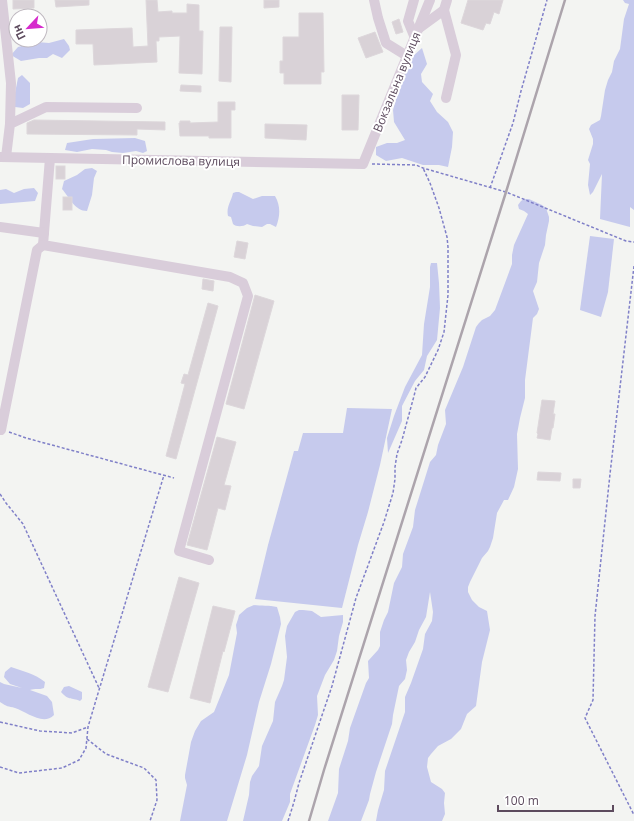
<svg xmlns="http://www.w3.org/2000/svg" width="634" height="821" font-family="'Open Sans',sans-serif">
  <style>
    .green { fill: #c6caed }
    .building { fill: #d9d2d7; stroke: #ddd7db }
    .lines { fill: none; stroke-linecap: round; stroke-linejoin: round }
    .path { stroke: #8080c8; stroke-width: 1.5; stroke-dasharray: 3 2; stroke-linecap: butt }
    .minor { stroke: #d9cdda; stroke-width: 10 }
    .rail { stroke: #aca4ac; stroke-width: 2.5 }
    .labels { text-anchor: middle; stroke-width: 4; stroke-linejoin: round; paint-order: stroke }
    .street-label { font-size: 12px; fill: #5d4b5e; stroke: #fff }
  </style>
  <rect width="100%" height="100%" fill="#f3f4f2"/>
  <g class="green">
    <path d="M623 0H634V210L630 207V227L600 219 602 174 593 192 590 195 588 185 590 164 588 160 593 144V139L589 129 591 125 600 120 601 116 605 90 608 80 612 72 614 61 620 49 624 19 629 4 625 3Z"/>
    <path d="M64 39 69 46 70 50 62 58 53 54 47 58H39L21 61 11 55 18 47 37 42 49 43Z"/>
    <path d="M422 48 427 64 421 74 422 82 433 94 430 101 437 112 448 122 453 132 452 147 448 167 439 165H423L402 158 386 161 376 155V147L387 143H397L405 140 394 122 393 110 403 75 412 57Z"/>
    <path d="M22 75 30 83V104L23 108 15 107 14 98 18 78Z"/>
    <path d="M135 138 145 141 147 151 143 153 136 151 123 153 112 152 106 150 92 149 77 152 65 150 67 143 93 139Z"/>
    <path d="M92 168 97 171 94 178 92 195 87 211C75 211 69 197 62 189L64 181 77 175 85 169Z"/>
    <path d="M34 188 38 193 35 201 0 204V190L6 189 14 193 24 189Z"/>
    <path d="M236 192H239L253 199 262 196H275C281 206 280 217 276 227L270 224H267L262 227 253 226 247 224C243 227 236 227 233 224L231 217 228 216C226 207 231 202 233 193Z"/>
    <path d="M524 199H529L542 205 546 208 549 217V221L546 235 545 245 539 263 537 282 533 291 539 309 537 314 533 318 525 380V398L520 418 517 434 518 469 514 487 508 500H504L497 513 493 538 490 547 488 551 482 558 470 582 468 587V592L472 600 479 607 487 611 490 630 482 662 476 706 467 714 461 729 451 739 438 746 431 754 428 758 427 767 431 782 442 789 445 793 444 803 445 814 442 821H376L378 810 384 790 385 771 405 712V697L411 683 423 649 425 634 432 621 433 612 430 592 426 617 419 630 415 642 409 652 406 660 407 670 405 679 399 686 393 715 392 724 376 772 370 794 369 800 361 821H328L338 793 339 769 348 741 350 728 366 683 369 678 368 661 378 650 380 646V632L384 620 388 612 394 583 402 567 403 554 413 527 415 510 430 462 436 455 438 445 446 424 445 410 463 367 476 327 479 323 482 320 490 316 495 310 512 264V255L514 245 528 214 524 211 519 209 518 205 521 201Z"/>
    <path d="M590 236 614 239 608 292 601 317 580 310Z"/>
    <path d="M431 263H437L439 283 440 308 437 340 427 356 424 370 415 381 402 406V421L388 453 387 438 394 416 405 387 422 355 424 324 430 287V267Z"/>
    <path d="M347 408 392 409 380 465 368 512 358 545 342 608 255 599 268 545 294 451H298L303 433H343Z"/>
    <path d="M254 605C261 606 269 605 277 607L280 617 281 624 271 664 259 702 247 755 227 821H180L187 785 185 778V775L191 742 195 731 201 721 214 712 229 675 237 633 236 625 238 619 239 615 247 608Z"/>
    <path d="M299 610H303L312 611 321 617 343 615V622L339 636 337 651 334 660 325 675 317 696 318 715 315 725 290 794V802L282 821H243L249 795 250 782 252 776 259 766 262 746 273 721 275 702 282 686 284 680 287 657 285 636 287 626 295 612Z"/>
    <path d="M11 667C23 671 35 674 45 682L44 688C39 690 35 688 30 690L47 696 52 702 54 715C43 726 27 712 15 708 8 706 7 707 0 702V682L4 684 22 688 10 684 4 677 5 672Z"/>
    <path d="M69 686 82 692V699L80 701C71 697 69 701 61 692L64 687Z"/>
  </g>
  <g class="building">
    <path d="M13 0H34V8L13 9Z"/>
    <path d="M55 0H89V5L56 7Z"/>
    <path d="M146 0H157L158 12 172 11V13H187V4L199 5V31H203L202 74 179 73 180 36 159 37V41H156L157 62 94 65 93 44H76V30L132 28 133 47 148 46Z"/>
    <path d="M264 0H279V7L264 8Z"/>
    <path d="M468 0H503L499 14 494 12 490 24 486 23 483 30 461 23Z"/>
    <path d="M299 13H323L324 72H321V84H284V73H280V61H283V37H299Z"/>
    <path d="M399 19 403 32 396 34 392 22Z"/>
    <path d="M220 27H232L231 82 219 81Z"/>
    <path d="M375 32 383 52 366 58 358 38Z"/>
    <path d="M181 85 201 86V92L180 91Z"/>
    <path d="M342 95H359L358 130H342Z"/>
    <path d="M218 102H235V110H231V138H209V136H180L179 123H180V121H190V123L218 122Z"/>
    <path d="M34 120 165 122V130L137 129V135L27 134V123Z"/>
    <path d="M265 124 307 125 306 140 265 138Z"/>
    <rect x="56" y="166" width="9" height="13"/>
    <rect x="63" y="197" width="9" height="13"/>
    <path d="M237 241 248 243 245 259 234 257Z"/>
    <path d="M203 279 214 281 213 291 202 289Z"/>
    <path d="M255 295 274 301 244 409 226 404Z"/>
    <path d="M208 303 218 306 176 459 166 456 185 384 181 383 184 374 188 375Z"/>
    <path d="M542 400 555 401 553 414H555L553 428H552L550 440 537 438 538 434 537 433Z"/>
    <path d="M217 437 236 442 224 485 231 486 225 510 218 508 207 550 187 545Z"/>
    <path d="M538 472 561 473 560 481 537 480Z"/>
    <path d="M573 479H581L580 488H573Z"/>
    <path d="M179 577 199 583 168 692 148 687Z"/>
    <path d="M213 606 235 611 224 652 223 651 210 703 190 698Z"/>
  </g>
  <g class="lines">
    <g class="path">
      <path d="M372 164 416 165 423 168 506 192 626 241 634 242"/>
      <path d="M490 188 513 123 521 91 547 0"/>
      <path d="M634 266 610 474 595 616 593 700 585 718 634 815"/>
      <path d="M9 432 26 438 174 478"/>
      <path d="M0 494 6 503 23 524 99 688"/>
      <path d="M0 722 40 731 72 733 88 727"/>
      <path d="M87 739 106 754 144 768 156 780 157 800 150 821"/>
      <path d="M0 767 19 773 62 768 79 760 86 748 88 727 96 700 164 475"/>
      <path d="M288 821 294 802 299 783 332 686 356 598 384 522 393 493 395 479V467L397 454 402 440 414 396 416 388 425 377 438 350 444 332 448 295V247L447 237 439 208 430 183 423 168"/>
    </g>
    <g class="minor">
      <path d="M2 0 11 83 10 124"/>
      <path d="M374 0 378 18 386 43 407 56"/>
      <path d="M414 0 408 21 415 38"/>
      <path d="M418 29 444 10"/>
      <path d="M446 98 456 55 444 10 447 0"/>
      <path d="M0 157 363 164 430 0"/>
      <path d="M6 157 10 124 46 107 137 108"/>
      <path d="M50 158 43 245 230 277 243 283 248 296 179 551 209 560"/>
      <path d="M0 227 44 233"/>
      <path d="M1 430 37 250 43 245"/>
    </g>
    <path class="rail" d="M309 821 324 770 506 192 565 0"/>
  </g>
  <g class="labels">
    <g class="street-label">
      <text transform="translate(397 82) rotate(-68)" y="4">Вокзальна вулиця</text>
      <text transform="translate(181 161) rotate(1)" y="4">Промислова вулиця</text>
    </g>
  </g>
  <g transform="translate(28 28) rotate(244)"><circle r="19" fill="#ffffff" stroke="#beb7bf"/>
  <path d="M0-3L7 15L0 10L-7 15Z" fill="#d62acc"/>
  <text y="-6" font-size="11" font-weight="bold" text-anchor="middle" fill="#5d4b5e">Пн</text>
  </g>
  <path d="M498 805v6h115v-6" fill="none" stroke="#5d4b5e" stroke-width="2"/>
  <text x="504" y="805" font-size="12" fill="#5d4b5e" stroke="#ffffff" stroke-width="3" paint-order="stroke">100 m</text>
</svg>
